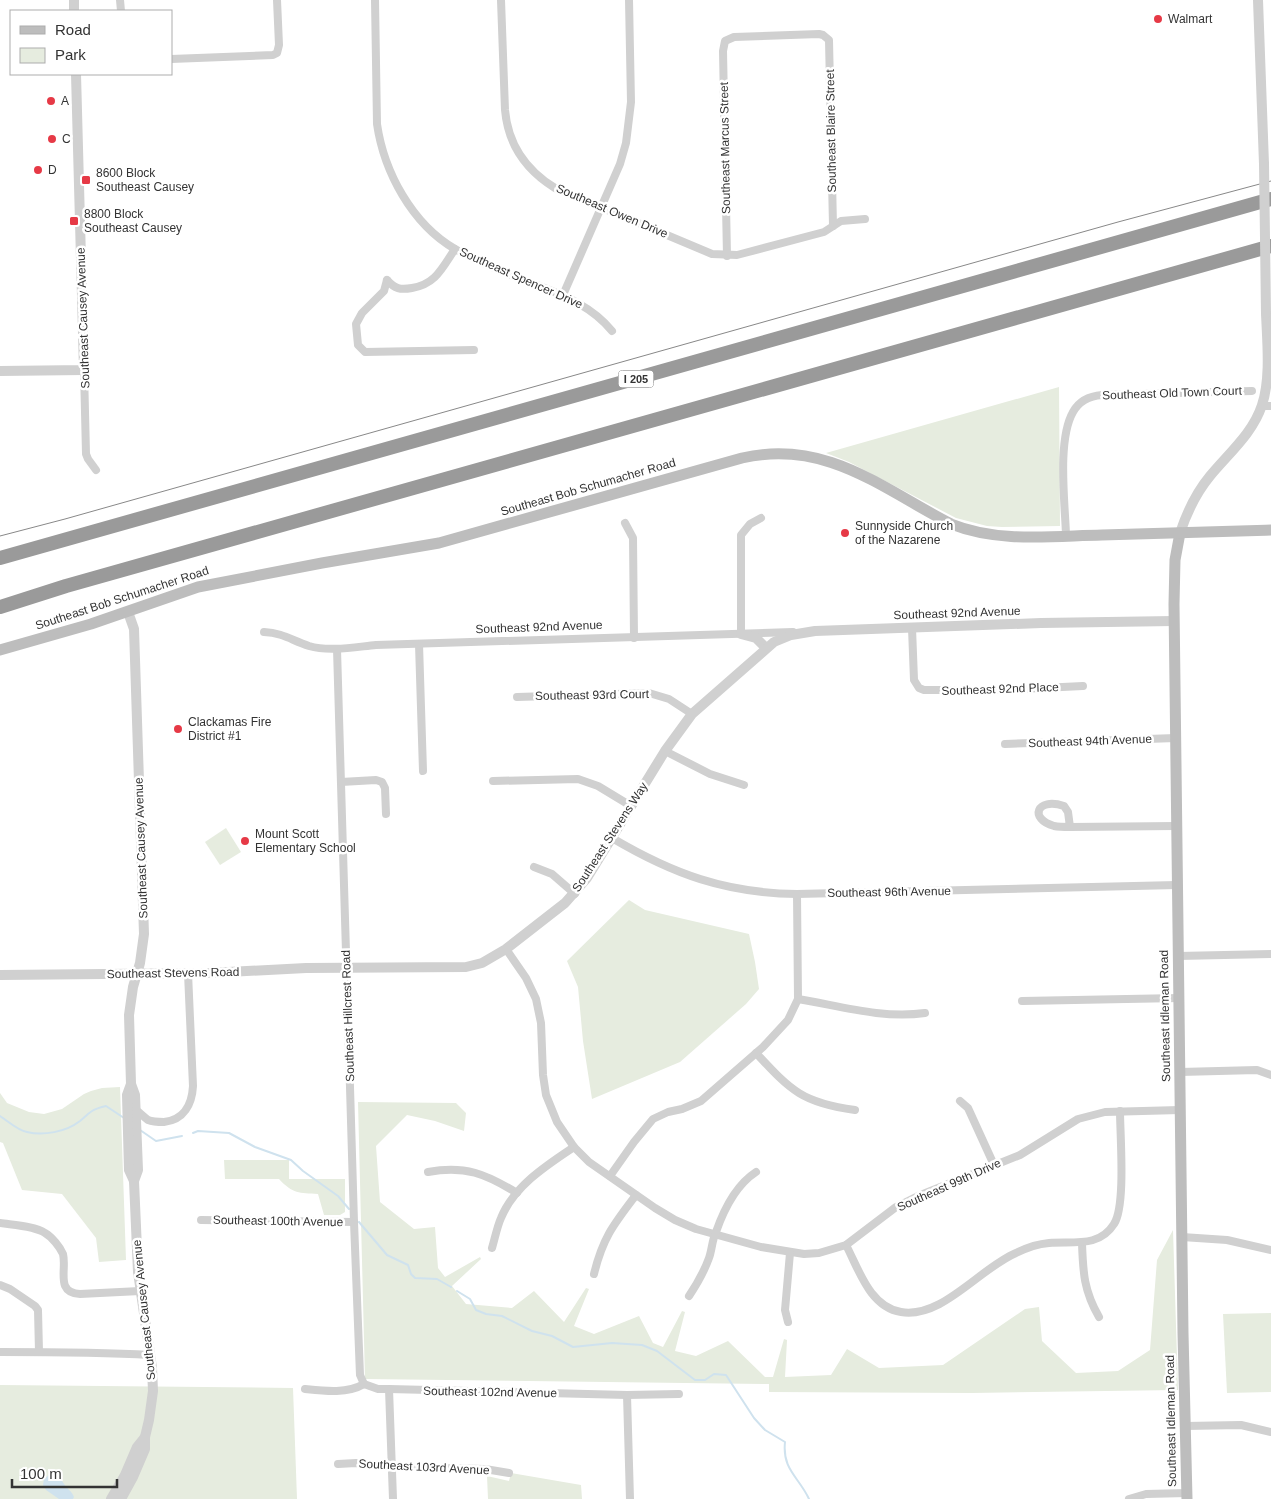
<svg xmlns="http://www.w3.org/2000/svg" width="1271" height="1499" font-family="Arial,sans-serif">
  <style>
    .green { fill: #e6ecdf }
    .water { fill: #cfe2ee }
    .lines { fill: none; stroke-linecap: round; stroke-linejoin: round }
    .stream { stroke: #cfe2ee; stroke-width: 2 }
    .minor { stroke: #d0d0d0; stroke-width: 8 }
    .tertiary { stroke: #d0d0d0; stroke-width: 10 }
    .secondary { stroke: #bdbdbd; stroke-width: 11 }
    .motorway { stroke: #9a9a9a; stroke-width: 14 }
    .tram { stroke: #888; stroke-width: 1 }
    .tertiary-bridge { stroke: #d0d0d0; stroke-width: 10 }
    .poi-dot { fill: #e63946; stroke: #fff; stroke-width: 2 }
    .labels { text-anchor: middle; stroke-width: 5; stroke-linejoin: round; paint-order: stroke }
    .shield { fill: #fff; stroke: #707070; stroke-width: 1 }
    .shield-label { font-size: 11px; font-weight: bold; fill: #333 }
    .poi-label { font-size: 12px; fill: #333; stroke: #fff; text-anchor: start }
    .street-label { font-size: 12px; fill: #333; stroke: #fff }
  </style>
  <rect width="100%" height="100%" fill="#fff"/>
  <g class="green">
    <path d="M1059 387 1060 526 1002 527 987 526 956 518 849 462 826 453Z"/>
    <path d="M226 828 241 852 220 865 205 842Z"/>
    <path d="M629 900 645 910 749 934 755 962 759 989 746 1004 680 1062 592 1099 583 1041 578 987 567 961Z"/>
    <path d="M120 1087 126 1260 99 1262 96 1238 62 1194 22 1190 3 1143 0 1142V1093L7 1103 29 1112 44 1114 62 1109 84 1094 91 1091 102 1088Z"/>
    <path d="M358 1102 456 1103 466 1113 464 1131 435 1121 407 1115 376 1146 380 1202 414 1229 435 1227 438 1268 445 1277 480 1257 481 1259 452 1286 466 1304 512 1308 534 1291 564 1322 586 1288 589 1289 574 1326 594 1334 639 1316 653 1343 663 1347 682 1311 685 1312 675 1351 696 1356 728 1341 765 1377H773L784 1339 787 1340 785 1377 831 1375 847 1349 879 1368 943 1365 1025 1309 1039 1307 1042 1341 1076 1373 1118 1371 1150 1350 1157 1260 1173 1230 1178 1390 972 1393 769 1392V1384L365 1379Z"/>
    <path d="M224 1160H289V1179H345V1212L340 1215H324L318 1194C299 1193 293 1194 279 1179H225Z"/>
    <path d="M1271 1313V1392L1227 1393 1223 1314Z"/>
    <path d="M0 1385 293 1388 297 1499H0Z"/>
    <path d="M511 1473 581 1485 582 1499H488L487 1476 509 1481Z"/>
  </g>
  <path class="water" d="M58 1473C61 1477 61 1480 64 1484 67 1489 72 1491 74 1497L73 1499H59L46 1490 43 1485 44 1479 50 1474Z"/>
  <g class="lines">
    <g class="stream">
      <path d="M0 1116C8 1121 17 1130 27 1132 43 1136 66 1132 80 1121 92 1111 90 1110 106 1106L124 1118"/>
      <path d="M140 1130 156 1141 182 1136"/>
      <path d="M193 1133 198 1131 229 1133 255 1147 291 1160 303 1171 338 1196 349 1209"/>
      <path d="M359 1222 387 1255 408 1265 411 1274 415 1278 437 1279 451 1287"/>
      <path d="M457 1291 470 1299 476 1310 486 1314 502 1316 532 1331 552 1336 573 1347 612 1343 642 1345 657 1351 695 1380H705L714 1374 726 1375 754 1418 765 1430 785 1442C782 1470 799 1477 809 1499"/>
    </g>
    <g class="minor">
      <path d="M120 0 121 11"/>
      <path d="M375 0 377 124C384 172 412 224 455 249 479 263 506 273 532 283 562 295 591 305 612 331"/>
      <path d="M501 0 505 110C508 145 526 170 555 188L712 254 737 255 824 232 841 221 865 219"/>
      <path d="M171 59 273 55 277 53 279 45 277 0"/>
      <path d="M727 256 723 51 725 41 734 37 819 34 823 35 829 40 833 226"/>
      <path d="M387 280 384 291 362 313 356 324 358 345 365 352 474 350"/>
      <path d="M387 280C395 289 400 290 412 288 436 284 442 268 455 249"/>
      <path d="M563 295 620 164 626 143 631 102 629 0"/>
      <path d="M84 370 86 454 88 459 96 470"/>
      <path d="M1262 406H1271"/>
      <path d="M625 523 633 538 634 638"/>
      <path d="M1066 535C1065 503 1057 440 1073 412 1079 401 1090 396 1102 395L1252 391"/>
      <path d="M912 628 914 680 919 688 924 690H1001L1083 686"/>
      <path d="M264 632C283 633 291 640 309 646 329 652 355 647 376 645L793 632"/>
      <path d="M741 634V535L750 524 761 518"/>
      <path d="M419 644 423 771"/>
      <path d="M337 649 354 1222 360 1375 364 1384"/>
      <path d="M517 697 649 693 669 699 692 714"/>
      <path d="M1005 744 1176 738"/>
      <path d="M665 751 710 774 744 785"/>
      <path d="M493 781 578 779 598 786 631 806"/>
      <path d="M341 782 376 780 382 782 385 788 386 814"/>
      <path d="M1070 827 1068 812 1064 806C1036 797 1029 819 1054 826 1059 827 1065 827 1070 827L1176 826"/>
      <path d="M612 838C673 874 725 893 797 894L1177 885"/>
      <path d="M534 867 552 874 575 894"/>
      <path d="M506 949 526 978 536 999 541 1023 543 1075 546 1095 557 1122 574 1147 589 1162 655 1208 675 1220 696 1229 761 1247 804 1254 819 1253 846 1245 896 1207 918 1196 1020 1155 1078 1119 1105 1112 1180 1110"/>
      <path d="M1178 956 1271 954"/>
      <path d="M798 999C840 1006 882 1019 925 1013"/>
      <path d="M1022 1001 1179 998"/>
      <path d="M756 1053C791 1091 803 1103 855 1110"/>
      <path d="M1180 1072 1257 1070 1271 1075"/>
      <path d="M960 1101 968 1108 994 1165"/>
      <path d="M136 1110C140 1113 144 1117 148 1120 153 1122 159 1122 164 1122 184 1120 192 1104 193 1086L188 973"/>
      <path d="M428 1172C465 1165 486 1174 517 1193"/>
      <path d="M610 1176 634 1142 653 1119 668 1112 682 1109 701 1101 763 1047 788 1020 798 999 797 894"/>
      <path d="M201 1220 354 1222"/>
      <path d="M0 1223C13 1225 35 1226 45 1233 52 1237 60 1247 63 1254 67 1269 55 1293 80 1294L140 1291"/>
      <path d="M1182 1237 1227 1240 1271 1250"/>
      <path d="M1082 1243C1083 1273 1084 1291 1099 1317"/>
      <path d="M846 1245C859 1270 870 1307 901 1312 942 1319 980 1268 1016 1253 1026 1248 1038 1244 1049 1243 1073 1241 1099 1248 1114 1224 1126 1206 1120 1135 1120 1111"/>
      <path d="M492 1248C495 1238 497 1227 501 1218 514 1186 547 1165 574 1147"/>
      <path d="M594 1274C603 1237 614 1224 636 1195"/>
      <path d="M0 1285 10 1289 35 1306 38 1310 39 1352"/>
      <path d="M689 1296C697 1284 704 1272 709 1258 712 1250 712 1240 716 1232 724 1209 736 1185 756 1172"/>
      <path d="M788 1322 785 1310 790 1253"/>
      <path d="M0 1352C50 1352 100 1352 150 1355"/>
      <path d="M305 1389C324 1391 347 1394 364 1384L378 1389H389L627 1395 679 1394"/>
      <path d="M389 1389 393 1499"/>
      <path d="M627 1395 630 1499"/>
      <path d="M1185 1426 1241 1425 1271 1432"/>
      <path d="M338 1464 356 1463 392 1467 485 1469 509 1473"/>
      <path d="M1129 1499 1146 1494 1187 1493"/>
    </g>
    <g class="tertiary">
      <path d="M74 0V11"/>
      <path d="M1258 0 1264 164"/>
      <path d="M0 371 84 370 76 74"/>
      <path d="M1180 533C1187 512 1196 493 1210 476 1229 453 1253 433 1262 405 1271 378 1267 341 1266 313"/>
      <path d="M128 612 134 629 144 934 140 963 133 987 129 1015 131 1084 135 1095 138 1170 134 1181"/>
      <path d="M741 634 756 638 766 648"/>
      <path d="M0 975 210 973 306 968 466 967 482 963 506 949 565 903 587 878 665 751 692 714 774 642 791 635 815 631 1041 623 1174 621"/>
      <path d="M111 1499 125 1475 137 1447 145 1437"/>
      <path d="M121 1499 133 1477 145 1449V1437L149 1420 153 1391 152 1368 138 1272 134 1181 129 1170 127 1095 131 1084"/>
    </g>
    <g class="secondary">
      <path d="M1180 533 1175 560 1174 604 1183 1333 1187 1499"/>
      <path d="M0 650 91 624 198 587 322 563 439 543 742 458C826 439 881 488 951 524 998 543 1052 536 1102 535 1159 533 1215 532 1271 530"/>
    </g>
    <g class="motorway">
      <path d="M0 558 1271 199"/>
      <path d="M0 607 66 586 1271 246"/>
    </g>
    <path class="tram" d="M0 536 65 519 1118 222 1271 181"/>
    <path class="tertiary-bridge" d="M1264 164 1266 313"/>
  </g>
  <g class="poi-dot">
    <circle cx="1158" cy="19" r="5"/>
    <circle cx="51" cy="101" r="5"/>
    <circle cx="52" cy="139" r="5"/>
    <circle cx="38" cy="170" r="5"/>
    <rect x="81" y="175" width="10" height="10" rx="2.5"/>
    <rect x="69" y="216" width="10" height="10" rx="2.5"/>
    <circle cx="845" cy="533" r="5"/>
    <circle cx="178" cy="729" r="5"/>
    <circle cx="245" cy="841" r="5"/>
  </g>
  <g class="labels">
    <rect class="shield" x="618.5" y="370.5" width="35" height="17" rx="4"/>
    <g class="shield-label">
      <text x="636" y="383">I 205</text>
    </g>
    <g class="poi-label">
      <text x="1168" y="23">Walmart</text>
      <text x="61" y="105">A</text>
      <text x="62" y="143">C</text>
      <text x="48" y="174">D</text>
      <text x="96" y="177">8600 Block<tspan x="96" dy="14">Southeast Causey</tspan></text>
      <text x="84" y="218">8800 Block<tspan x="84" dy="14">Southeast Causey</tspan></text>
      <text x="855" y="530">Sunnyside Church<tspan x="855" dy="14">of the Nazarene</tspan></text>
      <text x="188" y="726">Clackamas Fire<tspan x="188" dy="14">District #1</tspan></text>
      <text x="255" y="838">Mount Scott<tspan x="255" dy="14">Elementary School</tspan></text>
    </g>
    <g class="street-label">
      <text transform="translate(831 131) rotate(-91)" y="4">Southeast Blaire Street</text>
      <text transform="translate(725 148) rotate(-91)" y="4">Southeast Marcus Street</text>
      <text transform="translate(612 211) rotate(23)" y="4">Southeast Owen Drive</text>
      <text transform="translate(521 278) rotate(24)" y="4">Southeast Spencer Drive</text>
      <text transform="translate(83 318) rotate(-92)" y="4">Southeast Causey Avenue</text>
      <text transform="translate(1172 393) rotate(-2)" y="4">Southeast Old Town Court</text>
      <text transform="translate(588 487) rotate(-16)" y="4">Southeast Bob Schumacher Road</text>
      <text transform="translate(122 598) rotate(-18)" y="4">Southeast Bob Schumacher Road</text>
      <text transform="translate(957 613) rotate(-2)" y="4">Southeast 92nd Avenue</text>
      <text transform="translate(539 627) rotate(-2)" y="4">Southeast 92nd Avenue</text>
      <text transform="translate(1000 689) rotate(-2)" y="4">Southeast 92nd Place</text>
      <text transform="translate(592 695) rotate(-1)" y="4">Southeast 93rd Court</text>
      <text transform="translate(1090 741) rotate(-2)" y="4">Southeast 94th Avenue</text>
      <text transform="translate(610 837) rotate(-57)" y="4">Southeast Stevens Way</text>
      <text transform="translate(141 848) rotate(-92)" y="4">Southeast Causey Avenue</text>
      <text transform="translate(889 892) rotate(-1)" y="4">Southeast 96th Avenue</text>
      <text transform="translate(173 973) rotate(-1)" y="4">Southeast Stevens Road</text>
      <text transform="translate(348 1016) rotate(-92)" y="4">Southeast Hillcrest Road</text>
      <text transform="translate(1165 1016) rotate(-91)" y="4">Southeast Idleman Road</text>
      <text transform="translate(949 1185) rotate(-24)" y="4">Southeast 99th Drive</text>
      <text transform="translate(278 1221) rotate(1)" y="4">Southeast 100th Avenue</text>
      <text transform="translate(144 1310) rotate(-96)" y="4">Southeast Causey Avenue</text>
      <text transform="translate(490 1392) rotate(1)" y="4">Southeast 102nd Avenue</text>
      <text transform="translate(1171 1421) rotate(-91)" y="4">Southeast Idleman Road</text>
      <text transform="translate(424 1467) rotate(3)" y="4">Southeast 103rd Avenue</text>
    </g>
  </g>
  <rect x="10" y="10" width="162" height="65" fill="#ffffff" stroke="#adadad"/>
  <rect x="20" y="26" width="25" height="8" fill="#bdbdbd" stroke="#adadad"/>
  <text x="55" y="35" font-size="15" fill="#333333">Road</text>
  <rect x="20" y="48" width="25" height="15" fill="#e6ecdf" stroke="#adadad"/>
  <text x="55" y="60" font-size="15" fill="#333333">Park</text>
  <path d="M12 1479v8h105v-8" fill="none" stroke="#333333" stroke-width="2.5"/>
  <text x="20" y="1479" font-size="15" fill="#333333" stroke="#ffffff" stroke-width="4" paint-order="stroke">100 m</text>
</svg>
